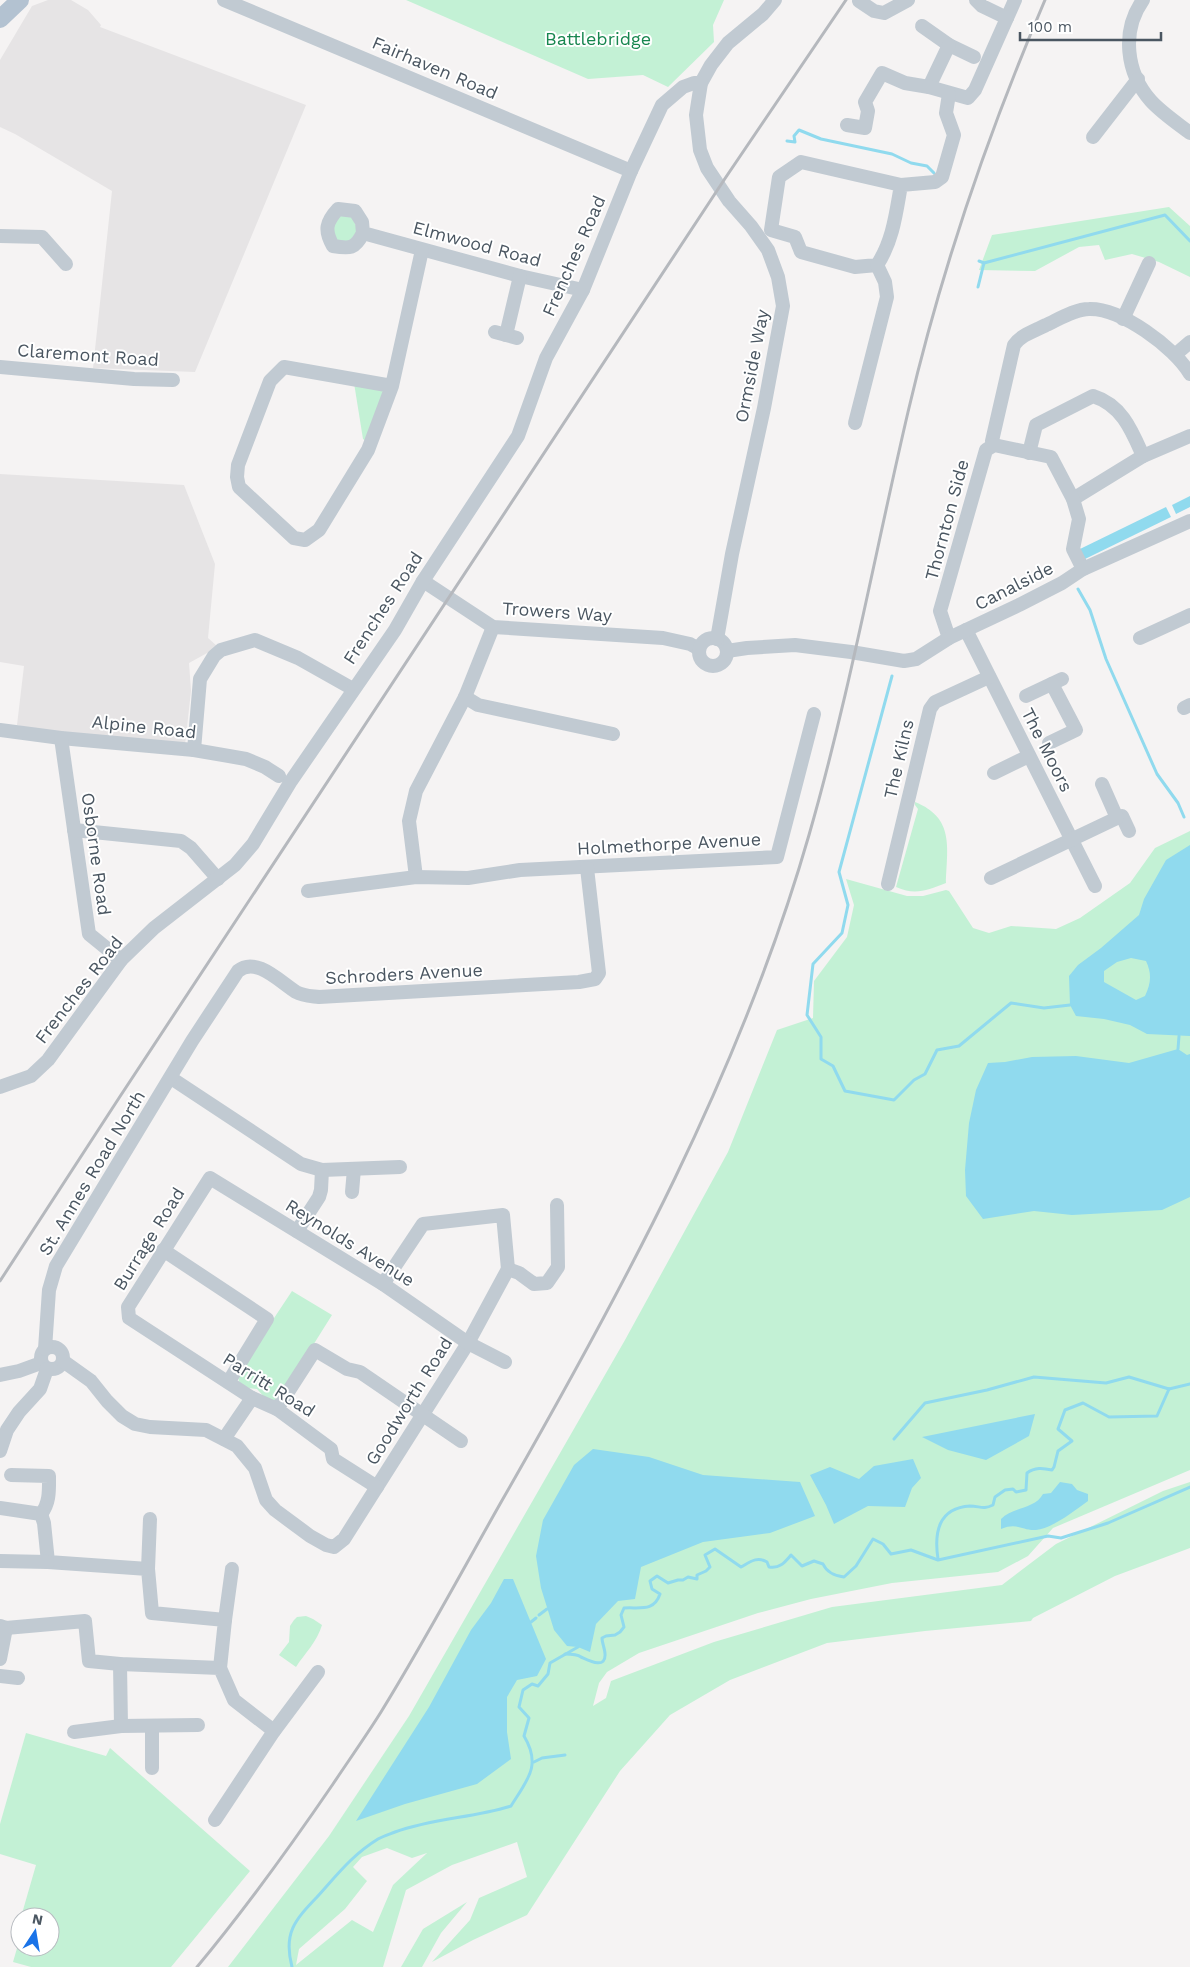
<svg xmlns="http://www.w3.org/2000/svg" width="1190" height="1967" font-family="'Work Sans',sans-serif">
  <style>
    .education { fill: #e6e4e5 }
    .green { fill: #c3f1d5; fill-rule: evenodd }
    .water { fill: #90daee; fill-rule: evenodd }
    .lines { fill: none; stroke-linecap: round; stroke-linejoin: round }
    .stream { stroke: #90daee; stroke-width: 3 }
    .minor { stroke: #c1cad2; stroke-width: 14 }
    .major { stroke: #b3c2d1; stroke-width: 18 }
    .rail { stroke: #b5b8bd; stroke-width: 3 }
    .labels { text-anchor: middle; stroke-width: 4; stroke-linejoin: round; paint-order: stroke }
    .park-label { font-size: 18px; fill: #17864f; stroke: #fff }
    .street-label { font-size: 18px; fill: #4a5661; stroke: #fff }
  </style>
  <rect width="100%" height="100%" fill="#f5f3f3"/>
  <g class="education">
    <path d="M48 0H71L88 10 101 25 100 27 306 105 195 372 93 368 112 191 15 134 0 127V60L32 6Z"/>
    <path d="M0 474 184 485 215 564 208 638 218 647 189 663 191 691 185 745 28 728 17 725 24 666 0 662Z"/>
  </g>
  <g class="green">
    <path d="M406 0H724L713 25 714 42 668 87 643 75 588 79Z"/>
    <path d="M1169 207 1190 226V277L1159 262 1132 254 1105 260 1099 245 1079 247 1035 271 979 270 992 235Z"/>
    <path d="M351 215 358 230 349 242 334 240 332 220 335 216Z"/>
    <path d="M354 383 386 390 368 442 363 439Z"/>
    <path d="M915 802C955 818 947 848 946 883 927 890 916 896 896 887L918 809 915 805Z"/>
    <path d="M1190 831V1470L1053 1528 1028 1556 998 1572 892 1583 811 1599 758 1613 639 1653 607 1672 599 1683 593 1706 606 1698 611 1681 714 1642 832 1607 1002 1585 1056 1544 1163 1491 1190 1482V1548L1115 1576 1033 1618 1031 1621 925 1631 827 1643 730 1680 670 1715 620 1771 527 1915 473 1940 432 1962 470 1920 479 1898 527 1877 517 1842 452 1865 406 1890 383 1967H228L329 1836 409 1716 625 1340 728 1152 777 1030 813 1018 814 981 847 937 854 905 846 879 907 896H923L946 890 949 891 973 928 989 933 1011 926 1056 929 1080 918 1130 883 1155 848ZM387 1848 412 1858 427 1853 393 1885 373 1932 352 1920 296 1965 299 1949 345 1909 367 1881 353 1867 362 1857Z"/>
    <path d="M292 1291 332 1315 278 1401 266 1399 257 1389 249 1388 240 1385 237 1374Z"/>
    <path d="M306 1616 313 1619 322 1625C317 1642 305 1653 296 1667L279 1655 289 1642 290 1626 294 1620 297 1617Z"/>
    <path d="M26 1733 106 1756 110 1748 250 1871 171 1967H31L13 1962 20 1938V1947H50V1917H21L36 1865 0 1854V1824Z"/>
    <path d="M467 1902 441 1933 422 1967H401L423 1929Z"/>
  </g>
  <g class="water">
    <path d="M1190 496V507L1176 514 1172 505Z"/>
    <path d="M1166 507 1171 517 1085 559 1080 549Z"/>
    <path d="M1190 845V1036L1147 1034 1130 1025 1104 1019 1076 1016 1070 1005 1069 976 1078 965 1101 948 1139 915 1144 899 1166 860ZM1131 958 1146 961C1152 974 1151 983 1145 996L1136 1000 1104 982V971L1117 962Z"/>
    <path d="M1178 1049 1187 1055 1190 1054V1197L1162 1210 1072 1215 1034 1211 983 1219 966 1196 965 1170 969 1123 976 1090 988 1063 1005 1062 1032 1057 1076 1056 1129 1063Z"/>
    <path d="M1035 1414 1029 1436 986 1460 948 1450 922 1437Z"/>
    <path d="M593 1449 649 1457 703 1475 800 1482 815 1516 770 1533 703 1542 641 1567 635 1599 618 1601 596 1624 590 1652 578 1647 567 1646 554 1630 541 1588 536 1556 543 1520 574 1465Z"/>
    <path d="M913 1459 921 1478 912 1488 905 1507 868 1506 834 1524 826 1505 810 1475 830 1467 859 1479 874 1466Z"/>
    <path d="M1060 1482 1072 1484 1077 1490 1088 1494V1501C1074 1511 1053 1528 1036 1530 1022 1531 1018 1522 1001 1529V1519C1013 1507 1035 1509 1043 1494L1051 1493Z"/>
    <path d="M504 1579H513L546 1659 537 1676 517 1680 507 1697V1732L511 1759 477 1784 405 1804 356 1821 429 1707 471 1630 491 1603Z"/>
  </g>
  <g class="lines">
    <g class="stream">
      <path d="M787 141 795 142 794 136 799 130 821 139 892 154 911 163 927 166 934 173"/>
      <path d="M984 263 1165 215 1190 241"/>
      <path d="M978 287 984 263 979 261"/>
      <path d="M1078 589 1090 610 1106 659 1157 774 1178 803 1184 817"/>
      <path d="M892 676 839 872 848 905 842 933 813 964 807 1015 821 1037V1059L833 1066 845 1091 894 1100 914 1080 925 1074 937 1050 959 1046 1011 1003 1044 1008 1070 1005"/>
      <path d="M1178 1049 1179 1036"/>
      <path d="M1169 1389 1190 1384"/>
      <path d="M894 1439 925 1403 987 1390 1034 1377 1106 1383 1129 1377 1169 1389"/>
      <path d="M938 1559C934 1533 938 1508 970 1506 980 1506 983 1510 993 1505L995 1497 1005 1490 1013 1489 1016 1492 1026 1490 1027 1473C1035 1467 1043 1468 1052 1470L1054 1467 1058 1451 1072 1441 1058 1429 1065 1410 1083 1403 1109 1417 1157 1416 1169 1389"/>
      <path d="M539 1615 547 1609"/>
      <path d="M531 1622 536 1618"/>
      <path d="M565 1654C570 1654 577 1654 581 1657 588 1660 606 1670 605 1654 605 1649 602 1643 602 1638L606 1636 615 1635 620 1632 624 1627 621 1615 624 1608C640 1607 654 1612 660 1594L652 1589 650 1581 657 1576 668 1583 678 1580H683L688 1577 697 1579V1575L706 1571 710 1567 705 1555 715 1549 741 1567C750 1562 757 1556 767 1562L769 1567C780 1569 785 1562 791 1555L802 1566 814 1561 823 1564C827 1573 836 1576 844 1577L856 1566 873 1539 883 1544 891 1554 911 1550 938 1560 1048 1536 1061 1538 1108 1523 1190 1487"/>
      <path d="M534 1762 542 1758 565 1755"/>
      <path d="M292 1967C283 1933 295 1920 317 1897 337 1875 352 1855 378 1839 383 1836 390 1834 395 1832 433 1818 473 1818 511 1806 527 1780 542 1766 524 1736L529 1718 519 1707 523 1690 532 1684 538 1686 548 1674 550 1663 578 1647"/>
    </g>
    <g class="minor">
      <path d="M224 0 631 171"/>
      <path d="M1143 0C1121 31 1126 73 1151 101 1162 113 1177 123 1190 133"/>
      <path d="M859 1 874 11 884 13 908 0"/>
      <path d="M1007 18 1015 0"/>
      <path d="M922 26 949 45 974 57"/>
      <path d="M929 87 949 45"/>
      <path d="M847 125 865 128 868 111 865 102 882 73 905 83 929 87 968 98 975 90 1007 18 982 6 976 0"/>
      <path d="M1093 137 1138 79"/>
      <path d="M901 185C896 213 893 241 877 265L855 267 801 252 795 237 771 230 779 177 801 162 901 185 935 182 942 177 954 135 946 113 949 94"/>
      <path d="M363 233C355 249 350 249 333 246 324 230 326 222 338 209L355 211 362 222 363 233 520 276 583 290"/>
      <path d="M0 236 42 237 66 264"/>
      <path d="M1123 319 1149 263"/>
      <path d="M495 332 517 338"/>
      <path d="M506 335 520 276"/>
      <path d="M1176 354 1190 342"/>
      <path d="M0 367 134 379 173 380"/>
      <path d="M392 386 284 367 270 381 238 465 237 477 239 487 294 538 305 540 319 530 368 450 392 386 422 250"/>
      <path d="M855 423 887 297 885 282 877 265"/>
      <path d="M994 445 992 441 1014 345C1022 334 1035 331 1046 325 1059 319 1075 309 1089 309 1121 308 1174 347 1190 374"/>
      <path d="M1029 453 1036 425 1093 396C1122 405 1132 431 1143 456"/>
      <path d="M1073 499 1143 456 1190 436"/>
      <path d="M423 581 493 627 663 638 690 644 699 649"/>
      <path d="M966 630 1095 886"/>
      <path d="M949 638 940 611 986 450 994 445 1051 457 1073 499 1079 519 1073 549 1083 569"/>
      <path d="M1140 638 1190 615"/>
      <circle cx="713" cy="652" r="14"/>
      <path d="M717 639 732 554 764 408 783 306 778 277 768 250 751 226 729 201 707 168 700 150 696 115 701 83 711 65 728 43 763 14 775 0"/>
      <path d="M727 651 747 648 795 645 851 652 904 661 916 659 949 638 1019 605 1062 583 1083 569 1190 521"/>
      <path d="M1026 696 1062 679"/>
      <path d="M465 697 478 705 613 734"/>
      <path d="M1184 708 1190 705"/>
      <path d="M0 730 61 738 194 750 246 759 265 767 279 776"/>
      <path d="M61 738 89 934 121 960"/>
      <path d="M1049 743 1076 730 1052 684"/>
      <path d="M194 750 200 679 214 656 221 650 255 640 298 658 353 689"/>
      <path d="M994 773 1029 756"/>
      <path d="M1117 818 1122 816 1129 831"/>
      <path d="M74 830 181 841 191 848 218 879"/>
      <path d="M416 877 409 821 416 791 465 697 493 627"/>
      <path d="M991 878 1117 818 1102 784"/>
      <path d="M888 884 930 709 935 702 989 677"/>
      <path d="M308 891 416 877 468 878 520 870 777 857 814 714"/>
      <path d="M171 1078 301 1164 322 1170 400 1167"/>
      <path d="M0 1087 31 1076 48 1060 121 960 154 928 235 865 253 844 291 781 395 630 423 581 518 436 546 358 583 290 631 171 662 105 683 87 694 83H701"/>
      <path d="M352 1192 354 1169"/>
      <path d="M297 1231 319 1197 321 1190 322 1170"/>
      <path d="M163 1250 267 1319 229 1381"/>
      <path d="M383 1284 423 1224 503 1215 508 1269"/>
      <circle cx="52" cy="1358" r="11"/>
      <path d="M45 1349 49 1290 56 1266 192 1041 238 971C256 956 280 982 296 992 303 996 312 996 319 997L579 982 595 979 599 973 587 868"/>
      <path d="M63 1361 91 1381 107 1401 122 1416 135 1424 150 1427 206 1430 237 1446 255 1468 266 1500 275 1510 310 1536 326 1545 334 1547 344 1539 468 1343 508 1269 519 1273 534 1284 547 1283 558 1267 557 1205"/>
      <path d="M0 1375 19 1371 41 1363"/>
      <path d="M277 1409 315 1350 347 1369 360 1372 461 1441"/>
      <path d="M224 1439 252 1398"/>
      <path d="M0 1451 7 1430 19 1412 40 1389 47 1369"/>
      <path d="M11 1475 49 1476C49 1490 50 1503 41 1514"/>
      <path d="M377 1487 333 1459 331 1449 277 1409 252 1398 129 1318 128 1307 210 1178 383 1284 468 1343 505 1362"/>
      <path d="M0 1508 41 1514 44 1523 48 1562 148 1569 152 1613 225 1620 220 1668"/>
      <path d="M0 1561 48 1562"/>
      <path d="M148 1569 150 1519"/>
      <path d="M225 1620 232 1569"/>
      <path d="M0 1626 6 1628 85 1621 89 1661 120 1664 220 1668 234 1700 274 1731"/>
      <path d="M0 1659 6 1628"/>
      <path d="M120 1664 121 1726"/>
      <path d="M0 1676 18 1678"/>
      <path d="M152 1726V1768"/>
      <path d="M74 1732 121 1726 198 1725"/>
      <path d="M215 1820 274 1731 318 1672"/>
    </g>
    <path class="major" d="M0 19 20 0"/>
    <g class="rail">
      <path d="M0 1281 119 1098 726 177 846 0"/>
      <path d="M197 1967C246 1908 290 1847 333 1784 349 1760 366 1736 381 1712 423 1644 461 1573 500 1504 622 1291 741 1072 809 835 849 696 875 553 908 412 941 271 988 133 1045 0"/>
    </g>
  </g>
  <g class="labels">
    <g class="park-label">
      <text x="598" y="45">Battlebridge</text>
    </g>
    <g class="street-label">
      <text transform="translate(435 68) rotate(23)" y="6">Fairhaven Road</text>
      <text transform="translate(477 244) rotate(15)" y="6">Elmwood Road</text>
      <text transform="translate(574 256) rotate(-66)" y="6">Frenches Road</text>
      <text transform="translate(88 355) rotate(4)" y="6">Claremont Road</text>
      <text transform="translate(752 366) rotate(-79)" y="6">Ormside Way</text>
      <text transform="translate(947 520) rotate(-75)" y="6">Thornton Side</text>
      <text transform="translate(1014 586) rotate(-27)" y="6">Canalside</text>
      <text transform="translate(383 608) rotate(-57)" y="6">Frenches Road</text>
      <text transform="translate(557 612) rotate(4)" y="6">Trowers Way</text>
      <text transform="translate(144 727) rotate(6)" y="6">Alpine Road</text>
      <text transform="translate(1047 750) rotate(63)" y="6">The Moors</text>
      <text transform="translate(899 759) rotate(-77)" y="6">The Kilns</text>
      <text transform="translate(669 844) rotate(-3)" y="6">Holmethorpe Avenue</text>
      <text transform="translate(96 854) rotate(82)" y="6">Osborne Road</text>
      <text transform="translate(404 974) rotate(-3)" y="6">Schroders Avenue</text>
      <text transform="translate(79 990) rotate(-52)" y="6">Frenches Road</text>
      <text transform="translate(92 1173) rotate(-59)" y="6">St. Annes Road North</text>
      <text transform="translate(149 1239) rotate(-58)" y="6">Burrage Road</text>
      <text transform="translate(350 1243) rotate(32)" y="6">Reynolds Avenue</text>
      <text transform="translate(269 1385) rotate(32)" y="6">Parritt Road</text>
      <text transform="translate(409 1401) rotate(-58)" y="6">Goodworth Road</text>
    </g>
  </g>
  <g transform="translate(35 1932) rotate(12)"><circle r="24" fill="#ffffff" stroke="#b7bbc0"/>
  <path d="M0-4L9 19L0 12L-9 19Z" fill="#1a73e8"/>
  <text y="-8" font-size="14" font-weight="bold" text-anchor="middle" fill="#4a5661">N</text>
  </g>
  <path d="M1020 32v8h141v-8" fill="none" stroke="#4a5661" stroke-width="2.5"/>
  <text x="1028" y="32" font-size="15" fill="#4a5661" stroke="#ffffff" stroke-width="4" paint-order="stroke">100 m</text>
</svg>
